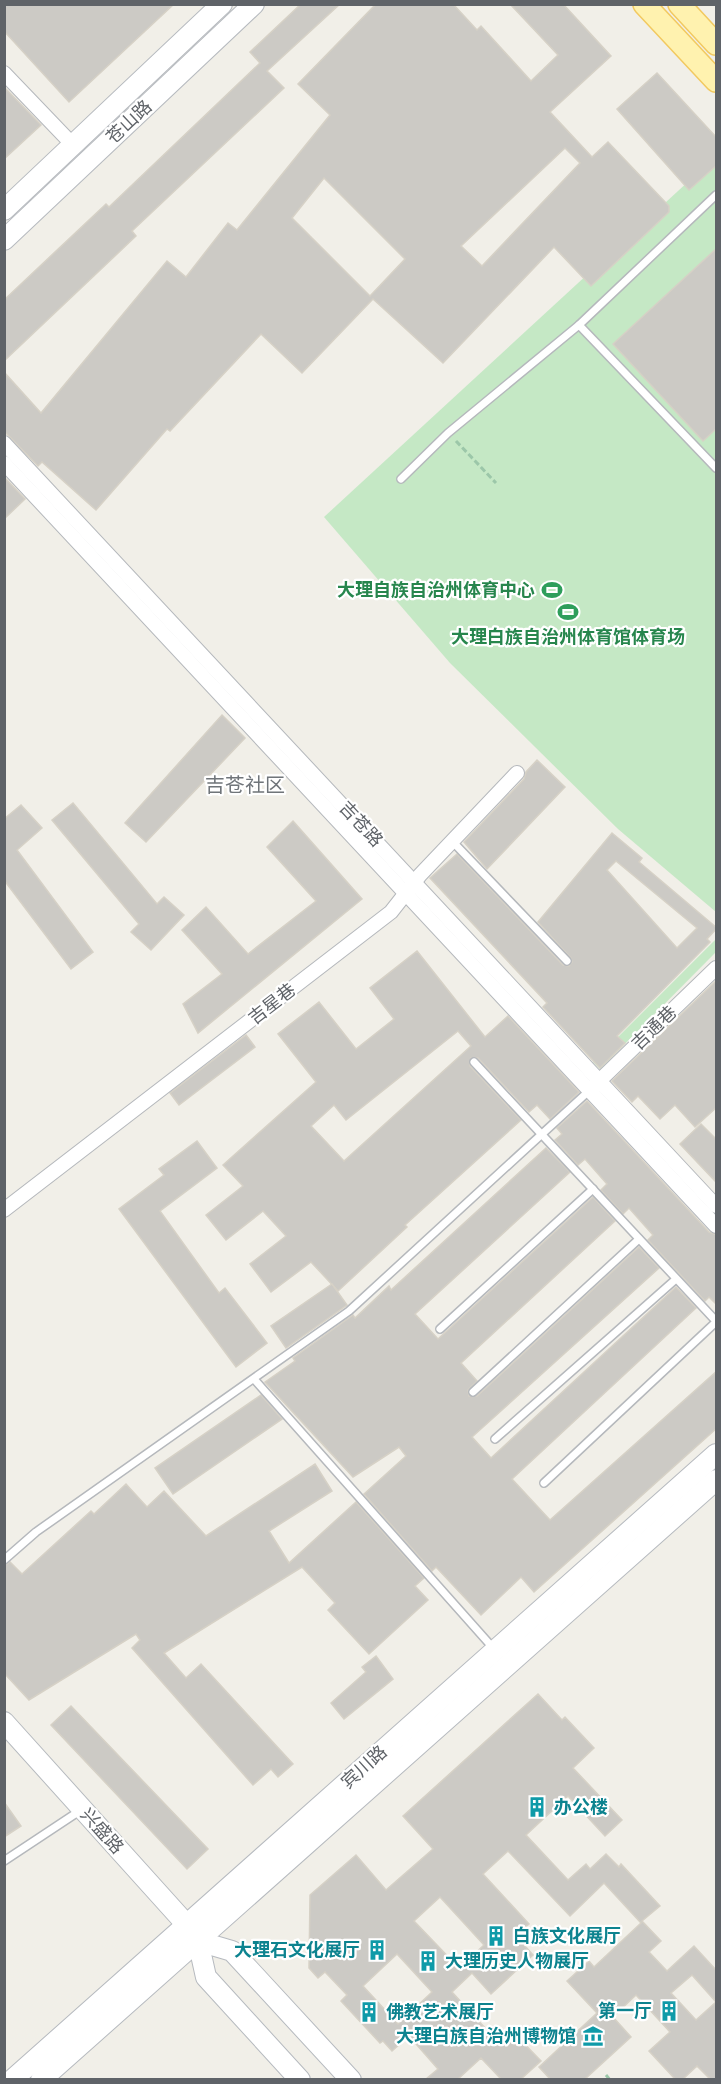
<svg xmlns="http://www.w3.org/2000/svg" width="721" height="2084" font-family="'Exo 2','Noto Sans SC',sans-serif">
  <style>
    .green { fill: #c5e8c5 }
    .building { fill: #cccac5; stroke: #d6d1c6; stroke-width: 1.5; fill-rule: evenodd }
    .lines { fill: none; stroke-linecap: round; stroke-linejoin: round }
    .lane-casing { stroke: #b5b8bc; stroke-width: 10 }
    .street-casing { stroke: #b5b8bc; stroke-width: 16 }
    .secondary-casing { stroke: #b6babf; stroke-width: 22 }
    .primary-casing { stroke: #f2c960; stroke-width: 24 }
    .path { stroke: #9cc7a9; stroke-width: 3; stroke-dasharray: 6 3; stroke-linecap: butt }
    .lane { stroke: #fff; stroke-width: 7 }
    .street { stroke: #fff; stroke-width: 14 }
    .secondary { stroke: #fff; stroke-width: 20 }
    .primary { stroke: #fff2af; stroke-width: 21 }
    .labels { text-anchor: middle; stroke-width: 4.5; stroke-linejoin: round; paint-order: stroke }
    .street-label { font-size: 18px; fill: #5f6368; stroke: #fff }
    .leisure-label { font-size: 18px; font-weight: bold; fill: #27864d; stroke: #fff; text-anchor: end }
    .culture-label { font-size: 18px; font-weight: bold; fill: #0d838f; stroke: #fff; text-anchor: start }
    .neighbourhood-label { font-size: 20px; fill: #70757a; stroke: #fff }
  </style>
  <rect width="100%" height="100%" fill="#f1efe8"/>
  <g class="green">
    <path d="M716 156V912L618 829 450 663 324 517Z"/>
    <path d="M716 939V952L600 1069 593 1062Z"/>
  </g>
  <g class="building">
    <path d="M4 4H174L69 102 4 31Z"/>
    <path d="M301 4H340L267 71 284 88 132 231 136 236 4 361V300L106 204 109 207 260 63 250 52Z"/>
    <path d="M376 4H453L477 30 481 26 531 81 558 55 510 4H563L611 56 550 112 592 157 608 142 669 206V212L591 286 554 247 443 363 373 299 302 373 261 334 170 431 167 429 96 510 42 462 38 466 4 431V372L41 413 167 261 186 277 228 223 237 230 330 115 298 84ZM565 148 580 163 482 266 461 246ZM324 178 405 259 370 296 292 218Z"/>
    <path d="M657 73 717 138V165L689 190 617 109Z"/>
    <path d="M4 87 41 125 4 159Z"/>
    <path d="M717 248V428L703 441 613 344Z"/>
    <path d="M4 477 25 499 4 519Z"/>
    <path d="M222 715 245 738 146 842 125 823Z"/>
    <path d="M537 760 565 787 487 869 464 842 524 779 526 772Z"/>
    <path d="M73 803 157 904 164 897 184 915 151 950 131 932 139 924 52 820Z"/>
    <path d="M21 805 42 828 17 850 93 952 71 969 4 880V819Z"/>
    <path d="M293 821 362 899 198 1033 183 1004 222 974 182 930 206 907 248 954 316 901 267 847Z"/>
    <path d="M612 833 642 858 639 862 717 928 707 939 710 942 617 1036 625 1043 600 1068 543 1007 547 1003 430 878 457 854 563 965 569 966 572 962 571 958 538 922ZM616 861 697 928 677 948 607 870Z"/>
    <path d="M417 951 485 1037 508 1016 579 1092 550 1119 537 1105 529 1112 478 1058H471L470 1066 521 1120 405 1225 407 1227 338 1291 311 1262 271 1292 250 1264 286 1236 263 1211 226 1240 206 1215 243 1186 223 1165 316 1082 278 1034 319 1002 356 1049 394 1019 370 988ZM458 1031 471 1046 344 1161 311 1126 334 1105 346 1120Z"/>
    <path d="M717 980V1107L695 1127 675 1105 660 1119 638 1096 632 1102 612 1081Z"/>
    <path d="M246 1035 255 1047 179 1105 170 1093Z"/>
    <path d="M587 1101 709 1232 717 1235V1305L709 1297 705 1301 648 1240 653 1235 629 1208 623 1214 601 1190 607 1184 585 1159 578 1165 555 1140 562 1134 557 1128Z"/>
    <path d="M701 1124 717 1140V1183L680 1144Z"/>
    <path d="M197 1141 217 1168 160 1211 219 1293 225 1288 267 1343 236 1367 119 1209 164 1175 159 1169Z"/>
    <path d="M546 1148 570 1172 415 1314 438 1339 593 1197 615 1221 461 1363 477 1381 468 1390 469 1396H477L639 1247 659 1268 472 1437 491 1458 676 1287 696 1308 512 1479 550 1520 717 1371V1428L534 1592 521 1577 481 1615 436 1567 432 1571 364 1494 406 1456 399 1447 353 1477 265 1382 295 1361 293 1358 353 1315 355 1318 389 1286 391 1290Z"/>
    <path d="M332 1284 347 1305 286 1348 271 1326Z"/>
    <path d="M261 1395 282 1419 173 1494 155 1468Z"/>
    <path d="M315 1464 332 1491 269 1531 289 1563 356 1502 424 1578 415 1586 428 1600 369 1654 328 1610 335 1603 302 1567 164 1653 186 1678 201 1664 293 1764 278 1777 271 1769 253 1785 132 1648 140 1640 136 1634 29 1700 4 1673V1566L10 1562 22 1574 91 1511 94 1514 126 1484 147 1507 164 1491 206 1536Z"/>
    <path d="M376 1656 393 1679 344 1719 331 1703 366 1672 362 1667Z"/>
    <path d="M538 1694 562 1720 565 1717 594 1748 573 1768 622 1820 605 1836 568 1796 526 1835 568 1880 586 1864 590 1869 606 1854 619 1867 621 1864 660 1906 642 1921 661 1941 649 1952 667 1971 694 1946 717 1971V2079H710L697 2066 683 2079H675L649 2051 670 2032 636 1995 613 2017 631 2037 585 2079H550L539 2067 597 2013 567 1981 589 1961 594 1967 641 1923 604 1883 570 1916 508 1851 483 1874 529 1924 516 1936 533 1955 491 1994 472 1973 452 1992 498 2042 511 2030 541 2061 521 2079H501L481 2058 458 2079H426L438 2069 409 2036 392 2051 383 2041 380 2043 341 2001 347 1995 325 1972 318 1978 309 1968 310 1895 356 1855 386 1890 433 1849 403 1816ZM440 1897 484 1945 459 1968 414 1921ZM397 1954 432 1992 398 2024 363 1986ZM692 1975 716 2002 696 2020 671 1993Z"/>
    <path d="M71 1706 208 1849 187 1869 51 1725Z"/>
    <path d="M4 1802 21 1826 4 1837Z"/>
  </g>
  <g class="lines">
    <g class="lane-casing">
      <g id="lane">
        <path d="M579 325 716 468"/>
        <path d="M401 479 448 433 579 325 716 195"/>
        <path d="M452 841 567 961"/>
        <path d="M474 1062 716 1321"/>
        <path d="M440 1329 593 1189"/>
        <path d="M254 1379 494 1649"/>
        <path d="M473 1392 639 1239"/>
        <path d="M495 1439 676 1279"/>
        <path d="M544 1483 716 1322"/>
        <path d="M4 1560 36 1532 349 1311 591 1089"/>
        <path d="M4 1861 81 1810"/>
      </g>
    </g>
    <g class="street-casing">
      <g id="street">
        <path d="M4 73 73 145"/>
        <path d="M4 443 716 1206"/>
        <path d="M4 463 716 1226"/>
        <path d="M595 1085 716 968"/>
        <path d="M4 1210 391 912 420 875 517 773"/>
      </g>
    </g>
    <g class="secondary-casing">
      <g id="secondary">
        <path d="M4 210 222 4"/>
        <path d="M4 240 254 4"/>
        <path d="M4 1722 186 1924 198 1941 206 1977 300 2080"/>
        <path d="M198 1941 232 1951 351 2080"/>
        <path d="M12 2080 716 1454"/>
        <path d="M41 2080 716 1480"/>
      </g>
    </g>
    <g class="primary-casing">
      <g id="primary">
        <path d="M644 4 716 81"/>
        <path d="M679 4 716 44"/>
      </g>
    </g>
    <g class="path">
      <path d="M456 441 496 483"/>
      <path d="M606 2075 610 2080"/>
    </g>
    <use href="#lane" class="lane"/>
    <use href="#street" class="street"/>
    <use href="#secondary" class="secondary"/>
    <use href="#primary" class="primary"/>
  </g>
  <defs>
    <g id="stadium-bare" transform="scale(1.62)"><path d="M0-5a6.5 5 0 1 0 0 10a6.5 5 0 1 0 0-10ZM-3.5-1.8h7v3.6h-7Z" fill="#2e9e5b" stroke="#fff" stroke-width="2.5" paint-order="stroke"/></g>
    <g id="building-bare" transform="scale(1.62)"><path d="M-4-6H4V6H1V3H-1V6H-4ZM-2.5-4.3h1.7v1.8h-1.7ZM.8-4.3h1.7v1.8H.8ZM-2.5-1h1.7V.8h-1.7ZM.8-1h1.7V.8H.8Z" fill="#0f9aa8" stroke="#fff" stroke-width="2.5" paint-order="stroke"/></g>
    <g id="museum-bare" transform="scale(1.62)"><path d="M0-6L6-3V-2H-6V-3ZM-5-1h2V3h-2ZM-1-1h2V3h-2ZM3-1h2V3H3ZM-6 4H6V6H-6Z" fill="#0f9aa8" stroke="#fff" stroke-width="2.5" paint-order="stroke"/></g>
  </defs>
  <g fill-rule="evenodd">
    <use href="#stadium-bare" x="552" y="590"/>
    <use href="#stadium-bare" x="568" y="612"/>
    <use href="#building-bare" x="537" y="1807"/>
    <use href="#building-bare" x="496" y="1936"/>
    <use href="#building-bare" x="377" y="1950"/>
    <use href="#building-bare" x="428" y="1961"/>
    <use href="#building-bare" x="669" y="2011"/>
    <use href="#building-bare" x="369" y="2012"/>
    <use href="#museum-bare" x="593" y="2036"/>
  </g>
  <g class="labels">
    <g class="street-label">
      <text transform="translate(129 122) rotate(-43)" y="6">苍山路</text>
      <text transform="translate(361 824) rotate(47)" y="6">吉苍路</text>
      <text transform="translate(272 1004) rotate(-38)" y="6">吉星巷</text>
      <text transform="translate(654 1028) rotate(-44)" y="6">吉通巷</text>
      <text transform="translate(364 1767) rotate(-42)" y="6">宾川路</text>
      <text transform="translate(102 1831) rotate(48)" y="6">兴盛路</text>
    </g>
    <g class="leisure-label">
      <text x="535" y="596">大理自族自治州体育中心</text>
      <text x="568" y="643" text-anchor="middle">大理白族自治州体育馆体育场</text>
    </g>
    <g class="culture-label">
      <text x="554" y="1813">办公楼</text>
      <text x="513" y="1942">白族文化展厅</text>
      <text x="360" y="1956" text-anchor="end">大理石文化展厅</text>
      <text x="445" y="1967">大理历史人物展厅</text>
      <text x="652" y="2017" text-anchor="end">第一厅</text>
      <text x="386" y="2018">佛教艺术展厅</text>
      <text x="576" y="2042" text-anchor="end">大理白族自治州博物馆</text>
    </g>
    <g class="neighbourhood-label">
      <text x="245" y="792">吉苍社区</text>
    </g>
  </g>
  <rect width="721" height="2084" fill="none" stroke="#5f6368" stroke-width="12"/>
</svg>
